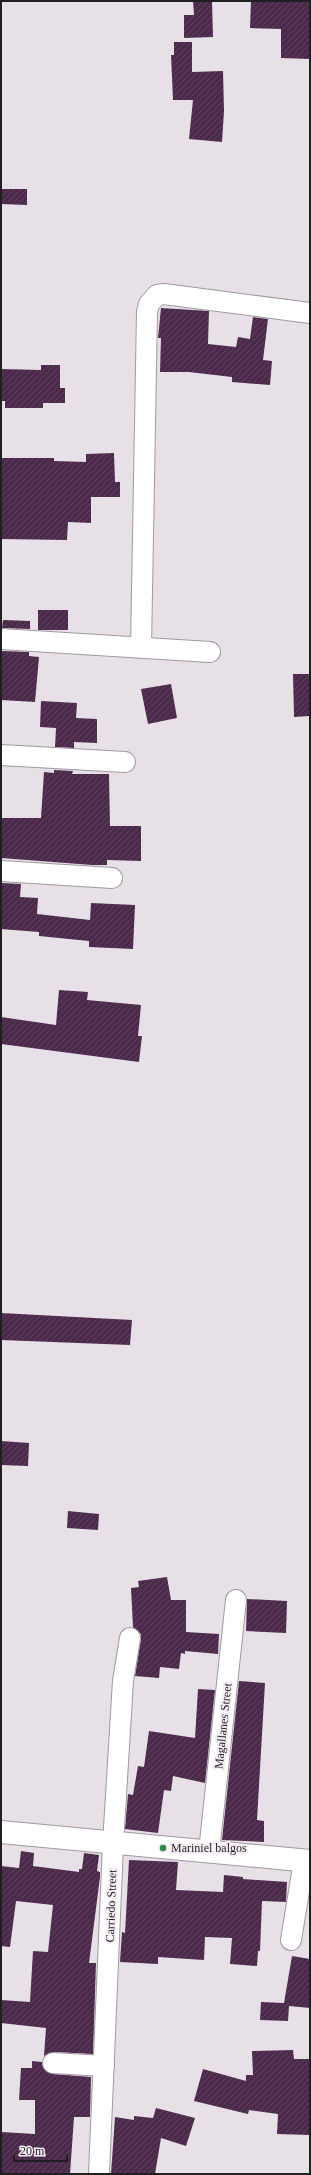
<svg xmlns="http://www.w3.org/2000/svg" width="311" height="2175" font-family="Georgia,serif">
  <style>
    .building { fill: url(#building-hatch) }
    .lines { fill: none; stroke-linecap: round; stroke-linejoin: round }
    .street-casing { stroke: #a099a0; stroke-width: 22 }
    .secondary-casing { stroke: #a099a0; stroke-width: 24 }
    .street { stroke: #fff; stroke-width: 20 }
    .secondary { stroke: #fff; stroke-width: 22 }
    .poi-dot { fill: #298c40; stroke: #f5edf4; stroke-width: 1.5 }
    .labels { text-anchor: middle; stroke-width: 4; stroke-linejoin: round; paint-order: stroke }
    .street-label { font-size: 12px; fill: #221f21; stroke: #f5edf4 }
    .poi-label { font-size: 12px; fill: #221f21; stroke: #f5edf4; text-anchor: start }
  </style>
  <defs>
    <pattern id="building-hatch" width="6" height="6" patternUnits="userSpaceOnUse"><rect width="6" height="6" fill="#4c2a4c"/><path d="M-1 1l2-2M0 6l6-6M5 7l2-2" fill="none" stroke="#5d405d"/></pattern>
  </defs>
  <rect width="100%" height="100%" fill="#e7e0e7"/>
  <g class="building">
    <path d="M193 1H212L213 37 184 38V15H194Z"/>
    <path d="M251 1H310V59L281 58V29L250 28Z"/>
    <path d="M174 42H192V72L223 71 224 111 222 142 189 139 193 100H173L171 55H174Z"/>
    <path d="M1 189H27V205L1 204Z"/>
    <path d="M161 308 209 311 208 344 236 347 238 337 250 339 253 317 268 319 263 360 272 361 270 385 232 382V377L189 372H160L161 338H158Z"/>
    <path d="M41 365H60V388H65V403H43V408H5V401H1V369L41 370Z"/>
    <path d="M114 453 115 482H120V497H91V523L68 522 67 540 1 539V458H54V461L86 462V454Z"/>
    <rect x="38" y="610" width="30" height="20"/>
    <path d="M3 620 30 621V629L2 628Z"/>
    <path d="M2 651 29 652V656L39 657 35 702 1 700Z"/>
    <path d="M293 674H310V716L294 717Z"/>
    <path d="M171 684 177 718 148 724 141 689Z"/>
    <path d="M41 701 77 703 76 718 97 719V743L74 742V748L55 747 56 728 40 727Z"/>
    <path d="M54 770 73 771 72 774H109L110 826H141V861L107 860V865H92L1 858V818H41L44 772 54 773Z"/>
    <path d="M2 883 21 884 20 897 38 898 37 914 90 920 91 903 135 905 133 949 89 947V941L39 936V932L1 929Z"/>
    <path d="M59 990 88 992 87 1000 141 1005 138 1036H142L139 1062 1 1044V1017L56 1025Z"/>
    <path d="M1 1313 132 1320 130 1345 1 1340Z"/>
    <path d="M1 1441 29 1443 28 1466 1 1465Z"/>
    <path d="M68 1511 99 1514 98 1530 67 1528Z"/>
    <path d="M167 1577 171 1600H186V1632L219 1634 218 1654 185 1651V1654L181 1653 179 1669 160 1667 159 1678 135 1676 141 1639V1634L133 1627 131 1588 139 1587 138 1581Z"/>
    <path d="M247 1599 287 1601 286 1633 246 1631Z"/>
    <path d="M239 1681 265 1683 257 1820 264 1821V1842L222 1840Z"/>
    <path d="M198 1689 215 1690 205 1783 173 1776 171 1791 164 1790 158 1833 125 1829 128 1794 133 1795 138 1766 144 1767 149 1731 195 1738Z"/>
    <path d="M21 1851 34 1853 33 1866 79 1872V1869H82L84 1853 99 1855 97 1871 100 1872V1877L89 1963H96L93 2054 54 2052 44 2056 46 2028 1 2023V2000L30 2002 33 1951 48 1952 53 1905 16 1901 10 1947 1 1946V1866L19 1868Z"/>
    <path d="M129 1860 178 1862 176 1890 223 1892 224 1875 243 1877V1879L287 1882 286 1902 262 1901 260 1951H258L257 1966 230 1964 232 1938 205 1937 204 1960 158 1957V1964L120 1962 122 1932 125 1933Z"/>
    <path d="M292 1956 310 1959V2008L289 2006 288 2021 260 2020 261 2002 284 2003Z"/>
    <path d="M293 2050 294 2059H310V2135L277 2134 278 2114 249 2110 248 2114 194 2101 203 2069 246 2081V2075H253L252 2051Z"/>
    <path d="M32 2061 42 2062 43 2068 52 2074 91 2077 90 2117H74L70 2174H1V2132L35 2134V2100H19L21 2068H32Z"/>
    <path d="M156 2108 195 2118 186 2146 161 2138 155 2174H111L115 2117 134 2120V2116L153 2118Z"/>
  </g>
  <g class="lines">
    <g class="street-casing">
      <g id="street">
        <path d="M1 639 210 652"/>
        <path d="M141 648 147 312 149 304 157 295 164 294 310 313"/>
        <path d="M1 755 125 762"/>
        <path d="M1 871 112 878"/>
        <path d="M209 1852 236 1600"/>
        <path d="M291 1940 304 1861"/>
        <path d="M53 2063 104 2066"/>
        <path d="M99 2174 113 1844 123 1681 130 1638"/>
      </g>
    </g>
    <g class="secondary-casing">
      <path id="secondary" d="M1 1832 310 1861"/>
    </g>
    <use href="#street" class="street"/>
    <use href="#secondary" class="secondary"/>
  </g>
  <circle class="poi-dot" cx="163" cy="1848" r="4"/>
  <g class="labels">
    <g class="street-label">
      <text transform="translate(223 1726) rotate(-84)" y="4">Magallanes Street</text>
      <text transform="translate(111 1906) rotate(-88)" y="4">Carriedo Street</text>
    </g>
    <g class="poi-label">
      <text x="171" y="1852">Mariniel balgos</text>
    </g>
  </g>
  <rect width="311" height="2175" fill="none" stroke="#221f21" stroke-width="4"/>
  <path d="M14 2155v6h53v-6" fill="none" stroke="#221f21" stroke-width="2"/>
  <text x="20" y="2155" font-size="12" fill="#221f21" stroke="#f5edf4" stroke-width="3" paint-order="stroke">20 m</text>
</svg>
